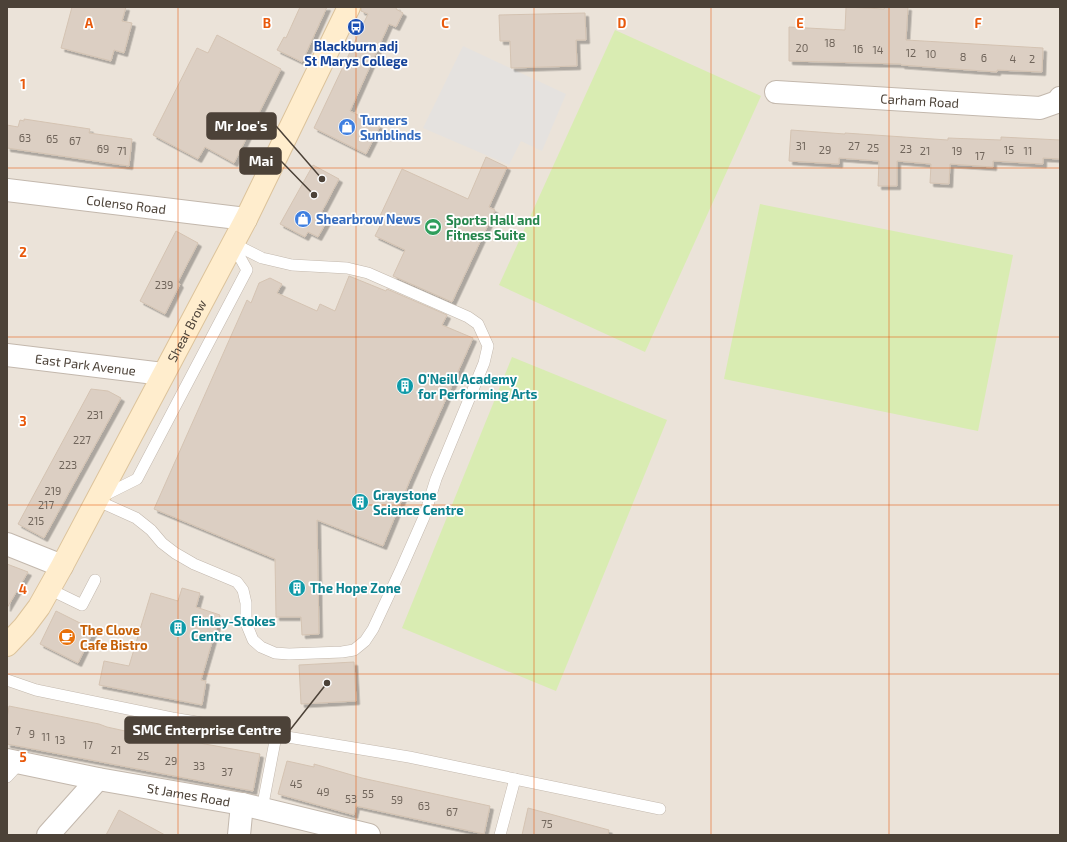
<svg xmlns="http://www.w3.org/2000/svg" width="1067" height="842" font-family="'Exo 2',sans-serif">
  <style>
    .residential { fill: #ebe3d9 }
    .green { fill: #d9ecb2 }
    .parking { fill: #e5e2df }
    .building { fill: #dccfc3; stroke: #d4c3b2; filter: url(#shadow) }
    .lines { fill: none; stroke-linecap: round; stroke-linejoin: round }
    .lane-casing { stroke: #c3b8ad; stroke-width: 12 }
    .street-casing { stroke: #c3b8ad; stroke-width: 24 }
    .secondary-casing { stroke: #dcc39b; stroke-width: 24 }
    .lane { stroke: #fff; stroke-width: 11 }
    .street { stroke: #fff; stroke-width: 22 }
    .secondary { stroke: #ffedcd; stroke-width: 22 }
    .grid { fill: none; stroke: #e8590c; stroke-width: 1; stroke-opacity: 0.55 }
    .labels { text-anchor: middle; stroke-width: 3.5; stroke-linejoin: round; paint-order: stroke }
    .number-label { font-size: 11px; fill: #70655b }
    .transit-label { font-size: 13px; font-weight: bold; fill: #164399; stroke: #fff }
    .street-label { font-size: 13px; fill: #4c4238; stroke: #fff }
    .shop-label { font-size: 13px; font-weight: bold; fill: #366cbe; stroke: #fff; text-anchor: start }
    .leisure-label { font-size: 13px; font-weight: bold; fill: #27864d; stroke: #fff; text-anchor: start }
    .culture-label { font-size: 13px; font-weight: bold; fill: #0d838f; stroke: #fff; text-anchor: start }
    .food-label { font-size: 13px; font-weight: bold; fill: #c56008; stroke: #fff; text-anchor: start }
    .grid-label { font-size: 13px; text-anchor: middle; font-weight: bold; fill: #e8590c; stroke: #fff; stroke-width: 3.5; stroke-linejoin: round; paint-order: stroke }
    .leader { fill: none; stroke: #4c4238; stroke-width: 1.5 }
    .callout-dot { fill: #4c4238; stroke: #fff; stroke-width: 1.5 }
    .callout { fill: #4c4238; stroke: #4c4238; stroke-width: 1.5 }
    .callout-label { font-size: 14px; text-anchor: middle; font-weight: bold; fill: #fff }
  </style>
  <defs>
    <filter id="shadow"><feDropShadow dx="3.5" dy="3.5" stdDeviation="0" flood-color="#0004"/></filter>
  </defs>
  <rect width="100%" height="100%" fill="#f6f2eb"/>
  <rect class="residential" x="7" y="7" width="1053" height="828"/>
  <g class="green">
    <path d="M615 30 761 96 645 352 499 285Z"/>
    <path d="M760 204 1013 255 978 431 724 379Z"/>
    <path d="M512 357 667 420 556 691 402 628Z"/>
  </g>
  <path class="parking" d="M463 46 566 94 542 151 521 141 509 165 423 128Z"/>
  <g class="building">
    <path d="M72 7H126L122 21 132 23 124 53 114 50 111 61 61 48Z"/>
    <path d="M300 7H327L302 62 277 50 284 37 286 38Z"/>
    <path d="M361 7H397L396 9 403 13 396 27 389 24 350 111 380 126 366 154 314 128 368 14 361 11Z"/>
    <path d="M846 7 884 9 885 7H908L906 40 1043 48 1042 72 997 70V72L901 65V64L789 61V27L845 30Z"/>
    <path d="M585 13 586 40H576L577 66 511 68 510 41H500L499 15Z"/>
    <path d="M217 35 281 69 234 163 205 147 198 159 153 135 197 48 208 53Z"/>
    <path d="M24 119 90 129 89 133 132 139 129 166 7 148V125L18 127 20 120 24 121Z"/>
    <path d="M791 130 845 134V133L948 140V138L1001 140V137L1060 140V159L1043 158V164L993 161V167L950 164 949 184 930 183 931 164 897 161V186H878L879 161 839 158V164L789 161Z"/>
    <path d="M486 157 507 167 489 207 495 210 452 302 393 276 405 250 375 236 384 218 380 216 402 169 468 199Z"/>
    <path d="M313 165 339 179 319 217 327 221 318 237 308 232 305 237 280 224Z"/>
    <path d="M176 231 198 243 178 282 180 284 165 314 140 301Z"/>
    <path d="M349 276 386 291 387 289 447 315 442 325 473 338 410 480 383 546 317 520 319 634 302 635 301 617H276L275 559 154 509 247 300 251 303 259 283 270 278 282 284 277 293 317 311 320 304 335 311Z"/>
    <path d="M91 389 108 391 121 398 44 538 18 524Z"/>
    <path d="M7 564 28 572 7 608Z"/>
    <path d="M182 588 200 593 196 607 220 615 201 680 206 681 202 705 99 685 104 661 129 666 151 593 178 601Z"/>
    <path d="M56 611 94 630 78 663 40 644Z"/>
    <path d="M354 662 356 701 301 704 299 665Z"/>
    <path d="M9 706 99 724 107 727 148 736 182 741 183 740 260 754 253 791 7 744V718Z"/>
    <path d="M287 761 314 767V764L362 778 490 806 484 834 356 806 354 815 278 794Z"/>
    <path d="M528 808 609 830 608 835H522Z"/>
    <path d="M119 810 165 835H106Z"/>
  </g>
  <g class="lines">
    <g class="lane-casing">
      <g id="lane">
        <path d="M101 497 137 479 247 270 232 243"/>
        <path d="M96 500 136 518 151 530 162 543 175 553 194 564 237 582 243 590 246 603V623L253 640 261 647 275 653 289 654 342 652 354 650 365 641 373 629 402 567 424 517 436 479 484 363 488 346 478 324 468 317 368 273 347 268 292 265 262 258 232 243"/>
        <path d="M49 589 82 605 95 580"/>
        <path d="M7 680 36 690 172 718 409 757 660 809"/>
        <path d="M7 777 20 763"/>
        <path d="M262 809 276 736"/>
        <path d="M500 835 515 779"/>
      </g>
    </g>
    <g class="street-casing">
      <g id="street">
        <path id="s1" d="M776 92 1040 108 1057 102 1060 98"/>
        <path id="s2" d="M7 190 246 219"/>
        <path id="s3" d="M7 355 163 374"/>
        <path d="M7 544 62 566"/>
        <path id="s4" d="M7 760 98 779 242 804 369 835"/>
        <path d="M48 835 98 779"/>
        <path d="M239 835 242 804"/>
      </g>
    </g>
    <g class="secondary-casing">
      <g id="secondary">
        <path id="s5" d="M7 645 24 627 39 607 62 566 246 219 349 7"/>
      </g>
    </g>
    <use href="#lane" class="lane"/>
    <use href="#street" class="street"/>
    <use href="#secondary" class="secondary"/>
  </g>
  <path class="grid" d="M178 7V835M356 7V835M534 7V835M711 7V835M889 7V835M7 168H1060M7 337H1060M7 505H1060M7 674H1060"/>
  <defs>
    <g id="bus-disc" transform="scale(0.9)"><circle r="9.5" fill="#1a4fb4" stroke="#fff"/><path d="M-5-6H5V4H4V6H2V4H-2V6H-4V4H-5ZM-3.5-4V0h7V-4ZM-3.5 1.2v1.5H-2V1.2ZM2 1.2v1.5H3.5V1.2Z" fill="#fff"/></g>
    <g id="shop-disc" transform="scale(0.9)"><circle r="9.5" fill="#3f7fe0" stroke="#fff"/><path d="M-5-2.5h2.3a2.7 3.5 0 0 1 5.4 0H5L5.5 6h-11ZM-1.5-2.5h3a1.5 2.3 0 0 0-3 0Z" fill="#fff"/></g>
    <g id="stadium-disc" transform="scale(0.9)"><circle r="9.5" fill="#2e9e5b" stroke="#fff"/><path d="M0-5a6.5 5 0 1 0 0 10a6.5 5 0 1 0 0-10ZM-3.5-1.8h7v3.6h-7Z" fill="#fff"/></g>
    <g id="building-disc" transform="scale(0.9)"><circle r="9.5" fill="#0f9aa8" stroke="#fff"/><path d="M-4-6H4V6H1V3H-1V6H-4ZM-2.5-4.3h1.7v1.8h-1.7ZM.8-4.3h1.7v1.8H.8ZM-2.5-1h1.7V.8h-1.7ZM.8-1h1.7V.8H.8Z" fill="#fff"/></g>
    <g id="cafe-disc" transform="scale(0.9)"><circle r="9.5" fill="#e8710a" stroke="#fff"/><path d="M-5.5-4.5H6V0H3Q3 3.5 0 3.5H-2.5Q-5.5 3.5-5.5 0ZM3-3.2v2h1.7v-2ZM-6 4.5H4V6H-6Z" fill="#fff"/></g>
  </defs>
  <g fill-rule="evenodd">
    <use href="#bus-disc" x="356" y="27"/>
    <use href="#shop-disc" x="347" y="127"/>
    <use href="#shop-disc" x="303" y="219"/>
    <use href="#stadium-disc" x="433" y="227"/>
    <use href="#building-disc" x="405" y="386"/>
    <use href="#building-disc" x="360" y="502"/>
    <use href="#building-disc" x="297" y="588"/>
    <use href="#building-disc" x="178" y="628"/>
    <use href="#cafe-disc" x="67" y="637"/>
  </g>
  <g class="labels">
    <g class="number-label">
      <text x="830" y="47">18</text>
      <text x="802" y="52">20</text>
      <text x="858" y="53">16</text>
      <text x="878" y="54">14</text>
      <text x="911" y="57">12</text>
      <text x="931" y="58">10</text>
      <text x="963" y="61">8</text>
      <text x="984" y="62">6</text>
      <text x="1013" y="63">4</text>
      <text x="1032" y="63">2</text>
      <text x="25" y="142">63</text>
      <text x="52" y="143">65</text>
      <text x="75" y="145">67</text>
      <text x="801" y="150">31</text>
      <text x="854" y="150">27</text>
      <text x="873" y="152">25</text>
      <text x="103" y="153">69</text>
      <text x="906" y="153">23</text>
      <text x="825" y="154">29</text>
      <text x="1009" y="154">15</text>
      <text x="122" y="155">71</text>
      <text x="925" y="155">21</text>
      <text x="957" y="155">19</text>
      <text x="1028" y="155">11</text>
      <text x="980" y="160">17</text>
      <text x="164" y="289">239</text>
      <text x="95" y="419">231</text>
      <text x="82" y="444">227</text>
      <text x="68" y="469">223</text>
      <text x="53" y="495">219</text>
      <text x="46" y="509">217</text>
      <text x="36" y="525">215</text>
      <text x="18" y="735">7</text>
      <text x="32" y="738">9</text>
      <text x="46" y="741">11</text>
      <text x="60" y="744">13</text>
      <text x="88" y="749">17</text>
      <text x="116" y="754">21</text>
      <text x="143" y="760">25</text>
      <text x="171" y="765">29</text>
      <text x="199" y="770">33</text>
      <text x="227" y="776">37</text>
      <text x="296" y="788">45</text>
      <text x="323" y="796">49</text>
      <text x="368" y="798">55</text>
      <text x="351" y="803">53</text>
      <text x="397" y="804">59</text>
      <text x="424" y="810">63</text>
      <text x="452" y="816">67</text>
      <text x="547" y="828">75</text>
    </g>
    <g class="transit-label">
      <text x="356" y="51">Blackburn adj<tspan x="356" dy="15">St Marys College</tspan></text>
    </g>
    <g class="street-label">
      <text dy="5" stroke="none"><textPath href="#s1" startOffset="144">Carham Road</textPath></text>
      <text dy="5" stroke="none"><textPath href="#s2" startOffset="120">Colenso Road</textPath></text>
      <text dy="5" stroke="none"><textPath href="#s5" startOffset="363">Shear Brow</textPath></text>
      <text dy="5" stroke="none"><textPath href="#s3" startOffset="79">East Park Avenue</textPath></text>
      <text dy="5" stroke="none"><textPath href="#s4" startOffset="185">St James Road</textPath></text>
    </g>
    <g class="shop-label">
      <text x="360" y="125">Turners<tspan x="360" dy="15">Sunblinds</tspan></text>
      <text x="316" y="224">Shearbrow News</text>
    </g>
    <g class="leisure-label">
      <text x="446" y="225">Sports Hall and<tspan x="446" dy="15">Fitness Suite</tspan></text>
    </g>
    <g class="culture-label">
      <text x="418" y="384">O'Neill Academy<tspan x="418" dy="15">for Performing Arts</tspan></text>
      <text x="373" y="500">Graystone<tspan x="373" dy="15">Science Centre</tspan></text>
      <text x="310" y="593">The Hope Zone</text>
      <text x="191" y="626">Finley-Stokes<tspan x="191" dy="15">Centre</tspan></text>
    </g>
    <g class="food-label">
      <text x="80" y="635">The Clove<tspan x="80" dy="15">Cafe Bistro</tspan></text>
    </g>
  </g>
  <g class="grid-label">
    <text x="89" y="28">A</text>
    <text x="267" y="28">B</text>
    <text x="445" y="28">C</text>
    <text x="622" y="28">D</text>
    <text x="800" y="28">E</text>
    <text x="978" y="28">F</text>
    <text x="23" y="89">1</text>
    <text x="23" y="257">2</text>
    <text x="23" y="426">3</text>
    <text x="23" y="594">4</text>
    <text x="23" y="762">5</text>
  </g>
  <path class="leader" d="M322 179L276 126M314 195L281 161M327 683L290 730"/>
  <g class="callout-dot">
    <circle cx="322" cy="179" r="4"/>
    <circle cx="314" cy="195" r="4"/>
    <circle cx="327" cy="683" r="4"/>
  </g>
  <g class="callout">
    <rect x="207" y="113" width="69" height="26" rx="4"/>
    <rect x="240" y="148" width="41" height="26" rx="4"/>
    <rect x="125" y="717" width="165" height="26" rx="4"/>
  </g>
  <g class="callout-label">
    <text x="241" y="131">Mr Joe's</text>
    <text x="261" y="166">Mai</text>
    <text x="207" y="735">SMC Enterprise Centre</text>
  </g>
  <rect width="1067" height="842" fill="none" stroke="#4c4238" stroke-width="16"/>
</svg>
